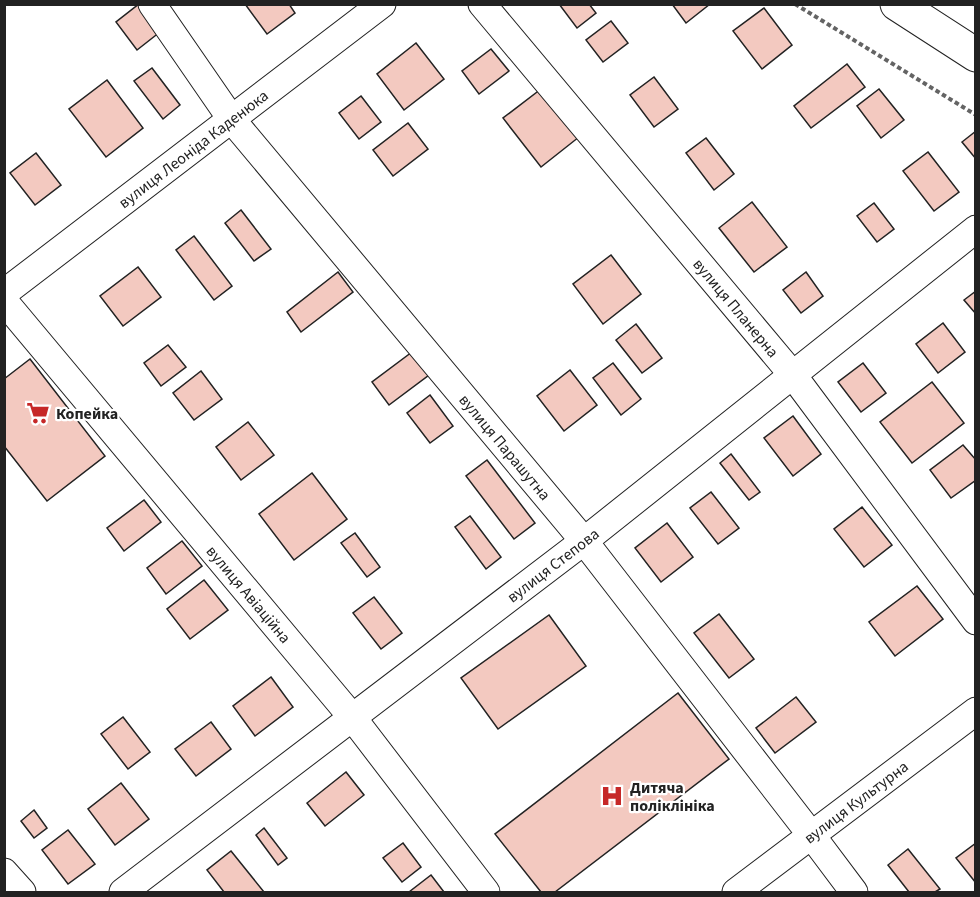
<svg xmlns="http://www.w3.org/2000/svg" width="980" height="897" font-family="'Source Sans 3',sans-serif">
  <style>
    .building { fill: #f3c9c0; stroke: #222; stroke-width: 1.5 }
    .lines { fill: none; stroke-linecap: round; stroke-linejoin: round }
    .minor-casing { stroke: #222; stroke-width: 29 }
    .major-casing { stroke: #222; stroke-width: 35 }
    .path { stroke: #646464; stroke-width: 4; stroke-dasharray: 4.5 3; stroke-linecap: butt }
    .minor { stroke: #fff; stroke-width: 27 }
    .major { stroke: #fff; stroke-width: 33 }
    .labels { text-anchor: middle; stroke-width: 4.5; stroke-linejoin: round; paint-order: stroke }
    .street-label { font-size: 16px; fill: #222; stroke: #fff }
    .poi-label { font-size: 16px; font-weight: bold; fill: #222; stroke: #fff; text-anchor: start }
  </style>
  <rect width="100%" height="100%" fill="#fff"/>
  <g class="building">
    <path d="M139 4 174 21 137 50 116 22Z"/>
    <path d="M245 4H289L295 13 267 34Z"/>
    <path d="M559 4H589L596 13 577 28Z"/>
    <path d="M672 4H710L686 23Z"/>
    <path d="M764 8 792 45 762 69 733 31Z"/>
    <path d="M611 21 628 43 603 62 586 40Z"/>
    <path d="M416 43 444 79 404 110 377 74Z"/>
    <path d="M491 49 509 71 479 94 462 71Z"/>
    <path d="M847 64 865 87 811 128 794 106Z"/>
    <path d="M152 68 180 105 163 119 134 81Z"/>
    <path d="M654 77 678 109 654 127 630 95Z"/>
    <path d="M107 80 143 128 106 157 69 109Z"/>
    <path d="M541 89 579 137 541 167 503 118Z"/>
    <path d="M879 89 904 120 881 138 857 106Z"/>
    <path d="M361 96 381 122 359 139 339 113Z"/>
    <path d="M408 123 428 149 393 176 373 150Z"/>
    <path d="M976 131V159L962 142Z"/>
    <path d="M706 138 734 174 714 190 686 153Z"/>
    <path d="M928 152 959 192 934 211 903 171Z"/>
    <path d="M36 153 61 185 35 205 10 173Z"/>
    <path d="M752 202 787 247 754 272 719 228Z"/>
    <path d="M874 203 894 229 877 242 857 216Z"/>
    <path d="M241 210 271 249 254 261 225 223Z"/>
    <path d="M194 236 232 286 214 300 176 250Z"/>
    <path d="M611 255 641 294 603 324 573 284Z"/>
    <path d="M138 267 161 297 123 326 100 296Z"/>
    <path d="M338 272 353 292 301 332 287 312Z"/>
    <path d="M806 272 823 296 801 313 783 290Z"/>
    <path d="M976 291V314L964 300Z"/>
    <path d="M943 323 965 352 938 373 916 344Z"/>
    <path d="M636 324 662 358 642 373 616 340Z"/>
    <path d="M168 345 186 367 161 386 144 363Z"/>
    <path d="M412 352 429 375 389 405 372 382Z"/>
    <path d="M30 359 105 456 47 501 4 446V379Z"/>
    <path d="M613 363 641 399 621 415 593 378Z"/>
    <path d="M863 363 886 393 861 412 838 382Z"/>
    <path d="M570 370 597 405 564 431 537 396Z"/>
    <path d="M201 371 222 399 194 420 173 393Z"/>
    <path d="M932 382 964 423 912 463 880 422Z"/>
    <path d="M430 395 453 426 430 443 407 413Z"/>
    <path d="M793 416 821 454 793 476 764 438Z"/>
    <path d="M248 422 274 455 241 480 216 447Z"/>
    <path d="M963 445 976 460V480L951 498 930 470Z"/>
    <path d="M731 454 760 492 749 500 720 463Z"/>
    <path d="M487 460 535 523 514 539 466 476Z"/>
    <path d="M312 473 347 519 294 560 259 514Z"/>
    <path d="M711 492 739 528 718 544 690 508Z"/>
    <path d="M144 500 161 522 124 551 107 528Z"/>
    <path d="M862 507 892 545 864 567 834 529Z"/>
    <path d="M470 516 501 557 486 569 455 527Z"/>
    <path d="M667 523 693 557 661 582 635 548Z"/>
    <path d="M355 533 380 567 367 577 341 543Z"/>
    <path d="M182 541 202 566 166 594 147 568Z"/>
    <path d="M204 580 228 610 190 639 167 609Z"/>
    <path d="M917 586 943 619 895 656 869 622Z"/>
    <path d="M374 597 402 633 381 649 353 613Z"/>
    <path d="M719 614 754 659 729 678 694 633Z"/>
    <path d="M549 615 586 666 498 729 461 678Z"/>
    <path d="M271 677 293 707 255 736 233 706Z"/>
    <path d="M678 693 729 759 555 892H541L495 834Z"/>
    <path d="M796 697 816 722 775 753 756 728Z"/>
    <path d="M123 717 150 752 128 769 101 734Z"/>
    <path d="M211 722 231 749 196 776 175 749Z"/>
    <path d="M346 772 364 795 325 826 307 803Z"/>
    <path d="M121 783 149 819 115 845 88 809Z"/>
    <path d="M34 810 47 828 34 838 21 821Z"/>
    <path d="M264 828 287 858 278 865 256 835Z"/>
    <path d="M68 830 95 864 68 884 42 850Z"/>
    <path d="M403 843 421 867 402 882 383 858Z"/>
    <path d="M976 843V883L956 858Z"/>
    <path d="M908 849 940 889 935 892H909L888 865Z"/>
    <path d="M231 851 264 892H224L207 870Z"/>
    <path d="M431 875 444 892H409Z"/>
  </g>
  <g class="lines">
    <g class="minor-casing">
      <g id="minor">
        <path id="s1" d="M152 4 232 120 584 541 812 836 854 892"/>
        <path id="s2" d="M482 4 792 374 976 621"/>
        <path id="s3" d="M4 293 382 4"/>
        <path id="s4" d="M4 301 352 717 486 892"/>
        <path d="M4 872 22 892"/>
        <path id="s5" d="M123 892 584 541 976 229"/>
        <path id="s6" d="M736 892 976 711"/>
      </g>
    </g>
    <g class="major-casing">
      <path id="major" d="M897 4 976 55"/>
    </g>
    <path class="path" d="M795 4 976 115"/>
    <use href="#minor" class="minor"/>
    <use href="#major" class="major"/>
  </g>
  <defs>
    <g id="supermarket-bare" transform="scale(1.8)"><path d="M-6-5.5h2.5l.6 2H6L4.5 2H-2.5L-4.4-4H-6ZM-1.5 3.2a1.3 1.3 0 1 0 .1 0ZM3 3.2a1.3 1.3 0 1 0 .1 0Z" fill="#c62828" stroke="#fff" stroke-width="2.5" paint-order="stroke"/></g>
    <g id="hospital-bare" transform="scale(1.8)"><path d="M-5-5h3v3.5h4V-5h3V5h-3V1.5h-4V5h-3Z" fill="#c62828" stroke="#fff" stroke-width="2.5" paint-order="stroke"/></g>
  </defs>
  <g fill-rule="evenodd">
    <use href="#supermarket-bare" x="38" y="413"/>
    <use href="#hospital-bare" x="612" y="796"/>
  </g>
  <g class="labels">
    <g class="street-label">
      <text dy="6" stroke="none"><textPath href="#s3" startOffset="238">вулиця Леоніда Каденюка</textPath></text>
      <text dy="6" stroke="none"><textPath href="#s2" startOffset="396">вулиця Планерна</textPath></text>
      <text dy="6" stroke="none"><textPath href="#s1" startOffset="567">вулиця Парашутна</textPath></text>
      <text dy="6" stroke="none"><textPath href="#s5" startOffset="540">вулиця Степова</textPath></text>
      <text dy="6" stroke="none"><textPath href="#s4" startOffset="382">вулиця Авіаційна</textPath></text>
      <text dy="6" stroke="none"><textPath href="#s6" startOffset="150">вулиця Культурна</textPath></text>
    </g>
    <g class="poi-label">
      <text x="56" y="419">Копейка</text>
      <text x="630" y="793">Дитяча<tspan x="630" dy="18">поліклініка</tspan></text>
    </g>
  </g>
  <rect width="980" height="897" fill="none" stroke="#222222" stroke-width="12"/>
</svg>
